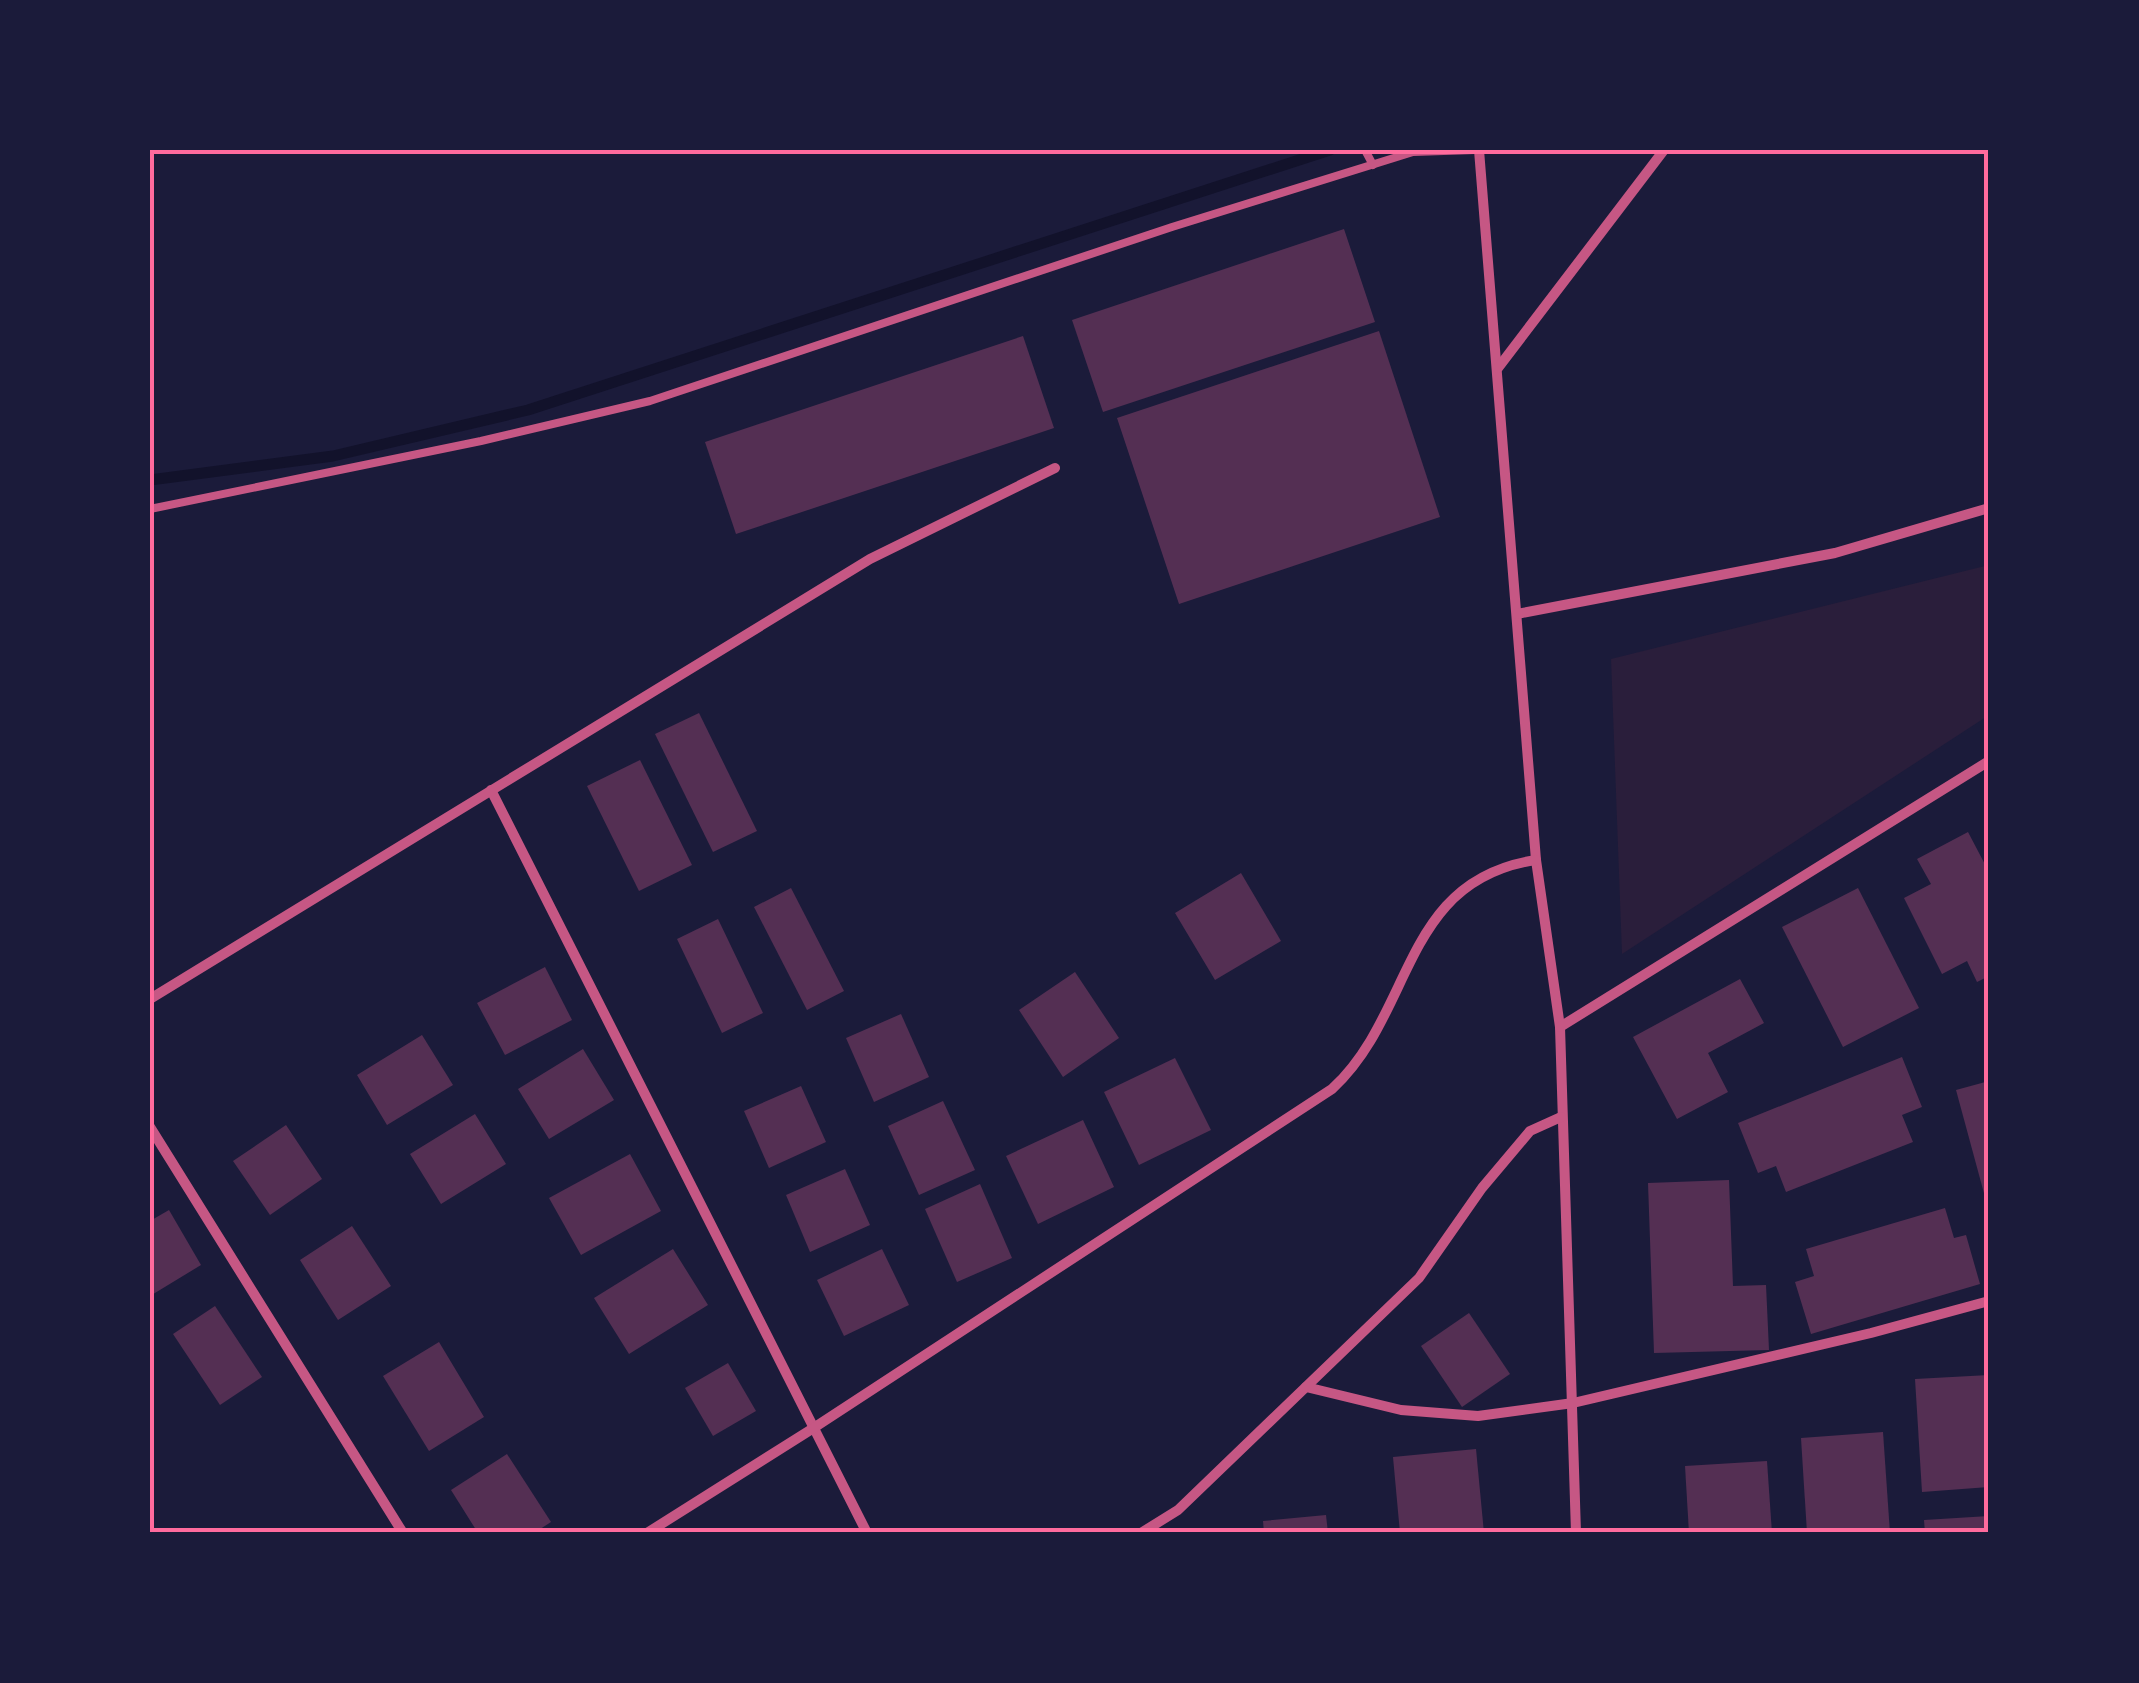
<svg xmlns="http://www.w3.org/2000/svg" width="2139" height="1683" font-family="'Titillium Web',sans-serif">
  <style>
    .green { fill: #2a1e3b }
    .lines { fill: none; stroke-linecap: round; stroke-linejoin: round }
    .stream { stroke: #12122b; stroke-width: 11 }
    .building { fill: #542f53 }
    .service { stroke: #c65784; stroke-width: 8 }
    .minor { stroke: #c65784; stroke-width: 10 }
    .neatline { fill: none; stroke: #ff6b9d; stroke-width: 4 }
  </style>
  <rect width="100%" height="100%" fill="#1b1b3a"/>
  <path class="green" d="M1989 565V715L1622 954 1611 659Z"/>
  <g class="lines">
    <path class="stream" d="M150 480 333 456 528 410 1330 150"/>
  </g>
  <g class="building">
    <path d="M1344 229 1375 322 1103 412 1072 320Z"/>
    <path d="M1379 331 1440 517 1179 604 1117 418Z"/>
    <path d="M1023 336 1054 428 736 534 705 442Z"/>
    <path d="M699 713 757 831 713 852 655 734Z"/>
    <path d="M640 760 692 865 639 891 587 786Z"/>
    <path d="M1968 832 1989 872V976L1977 982 1967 961 1942 974 1904 898 1931 884 1917 859Z"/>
    <path d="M1241 873 1281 941 1215 980 1175 913Z"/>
    <path d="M791 888 844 991 807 1010 754 907Z"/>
    <path d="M1858 888 1919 1008 1843 1047 1782 927Z"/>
    <path d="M718 919 763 1013 722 1033 677 939Z"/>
    <path d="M545 967 572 1020 505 1055 477 1003Z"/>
    <path d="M1075 972 1119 1038 1063 1077 1019 1010Z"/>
    <path d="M1740 979 1764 1023 1708 1053 1728 1092 1677 1119 1633 1037Z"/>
    <path d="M901 1014 929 1077 874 1102 846 1038Z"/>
    <path d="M422 1035 453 1085 387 1125 357 1075Z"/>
    <path d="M583 1049 614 1100 549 1139 518 1089Z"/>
    <path d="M1902 1057 1922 1107 1902 1115 1913 1142 1786 1192 1776 1166 1758 1173 1738 1123Z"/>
    <path d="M1175 1058 1211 1130 1139 1165 1104 1092Z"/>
    <path d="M1989 1081V1208H1988L1956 1090Z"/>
    <path d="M801 1086 826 1142 769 1168 744 1111Z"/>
    <path d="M943 1101 975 1170 919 1195 888 1126Z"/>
    <path d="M475 1114 506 1164 441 1204 410 1154Z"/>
    <path d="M1083 1120 1114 1187 1038 1224 1006 1156Z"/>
    <path d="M286 1125 322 1179 270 1215 233 1161Z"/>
    <path d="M630 1154 661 1211 581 1255 549 1198Z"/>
    <path d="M845 1169 870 1225 810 1252 786 1195Z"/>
    <path d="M1729 1180 1733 1286 1766 1285 1769 1350 1654 1353 1648 1183Z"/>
    <path d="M980 1184 1012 1258 957 1282 925 1209Z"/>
    <path d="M1945 1208 1954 1238 1966 1235 1980 1284 1811 1334 1795 1282 1814 1276 1806 1249Z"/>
    <path d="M169 1210 201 1265 150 1296V1221Z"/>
    <path d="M352 1226 391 1286 338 1320 300 1260Z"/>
    <path d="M673 1249 708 1305 629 1354 594 1298Z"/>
    <path d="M882 1249 909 1305 844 1336 817 1280Z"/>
    <path d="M215 1306 262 1377 220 1405 173 1334Z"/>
    <path d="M1469 1313 1510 1374 1462 1407 1421 1346Z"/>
    <path d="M439 1342 484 1417 429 1451 383 1376Z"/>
    <path d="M728 1363 756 1411 713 1436 685 1388Z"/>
    <path d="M1989 1375V1487L1922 1492 1915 1379Z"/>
    <path d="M1883 1432 1890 1533H1807L1801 1438Z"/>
    <path d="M1476 1449 1484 1533H1400L1393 1457Z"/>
    <path d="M507 1454 551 1522 534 1533H478L451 1490Z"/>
    <path d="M1767 1461 1772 1533H1689L1685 1466Z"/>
    <path d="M1326 1515 1328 1533H1264L1263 1521Z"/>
    <path d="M1989 1516V1533H1925L1924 1520Z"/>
  </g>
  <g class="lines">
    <g class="service">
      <path d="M1365 150 1373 165"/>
      <path d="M150 509 481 441 650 401 1172 227 1413 152 1475 150"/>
    </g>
    <g class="minor">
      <path d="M1479 150 1536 860 1560 1027 1576 1533"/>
      <path d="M1498 368 1664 150"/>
      <path d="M1517 614 1835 553 1989 508"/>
      <path d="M491 790 867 1533"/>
      <path d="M150 999 870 559 1055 468"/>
      <path d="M1560 1027 1989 761"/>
      <path d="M150 1127 403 1533"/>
      <path d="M1306 1387 1401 1410 1478 1416 1573 1403 1871 1333 1989 1301"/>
      <path d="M647 1533 812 1429 1332 1089C1415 1013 1401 880 1536 860"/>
      <path d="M1141 1533 1178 1510 1419 1278 1482 1188 1530 1131 1561 1117"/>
    </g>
  </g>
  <rect width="2139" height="1683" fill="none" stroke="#1b1b3a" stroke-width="305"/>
  <rect x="152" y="152" width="1834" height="1378" class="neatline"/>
</svg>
